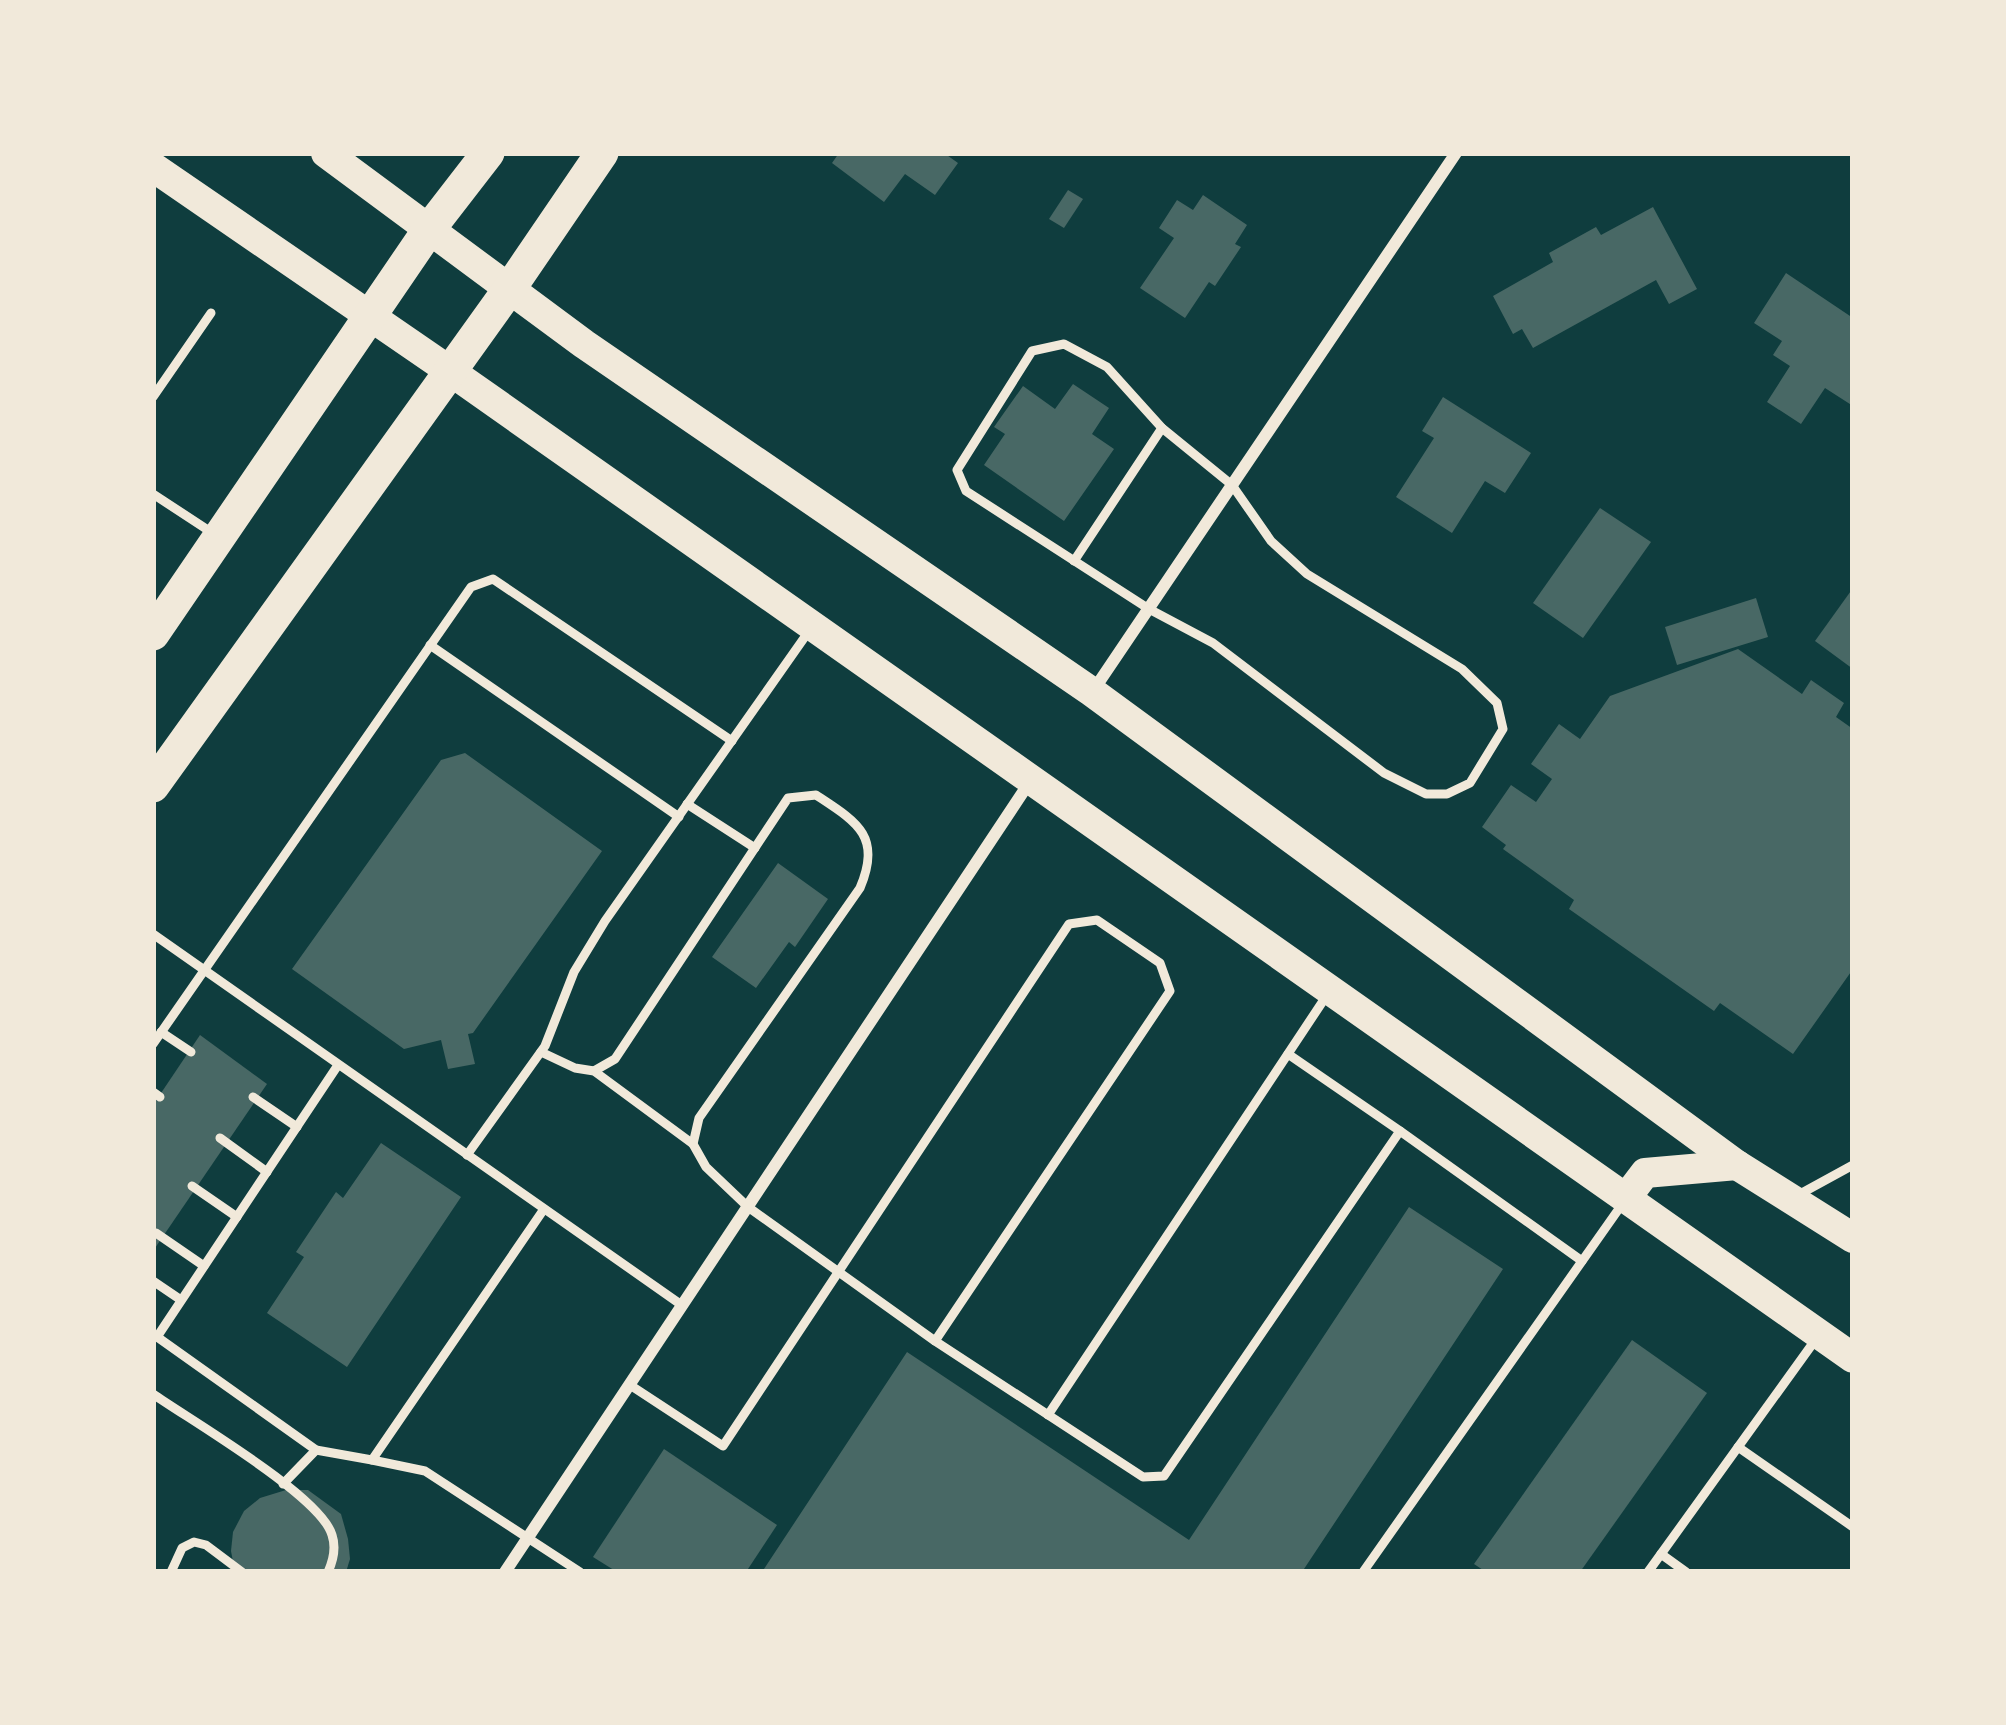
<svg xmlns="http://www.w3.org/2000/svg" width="2006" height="1725" font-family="'Sofia Sans Condensed',sans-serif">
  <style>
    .building { fill: #486865 }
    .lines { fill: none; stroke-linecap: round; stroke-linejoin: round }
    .service { stroke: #f1e9da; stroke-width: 9 }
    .minor { stroke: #f1e9da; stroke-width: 12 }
    .primary { stroke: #f1e9da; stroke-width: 30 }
    .trunk { stroke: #f1e9da; stroke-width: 33 }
  </style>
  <rect width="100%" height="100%" fill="#0f3d3e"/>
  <g class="building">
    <path d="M839 153H944L958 163 935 195 905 174 884 202 832 163Z"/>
    <path d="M1068 190 1083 199 1064 228 1049 219Z"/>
    <path d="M1203 195 1247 225 1235 244 1241 247 1215 286 1209 282 1185 318 1140 288 1174 238 1159 228 1177 200 1193 210Z"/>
    <path d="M1653 207 1697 289 1669 304 1656 280 1533 348 1522 329 1513 334 1493 296 1553 262 1549 253 1596 227 1601 235Z"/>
    <path d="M1786 273 1853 318V406L1825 388 1801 424 1767 402 1790 366 1773 355 1782 341 1754 323Z"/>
    <path d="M1073 384 1109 408 1092 434 1114 449 1064 521 984 465 1005 434 994 427 1023 386 1055 409Z"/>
    <path d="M1443 397 1531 453 1505 493 1485 481 1452 533 1396 497 1434 438 1422 431Z"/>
    <path d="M1600 508 1651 542 1583 638 1533 603Z"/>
    <path d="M1853 588V669L1815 641Z"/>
    <path d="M1756 598 1768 637 1677 665 1665 627Z"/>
    <path d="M1738 649 1802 694 1811 680 1844 703 1836 717 1853 729V969L1793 1054 1720 1003 1714 1011 1569 909 1574 900 1503 849 1506 845 1482 827 1511 785 1536 802 1552 779 1531 764 1559 724 1580 739 1610 696Z"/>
    <path d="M465 753 602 851 473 1033 468 1034 475 1064 448 1069 441 1040 404 1049 292 969 441 760Z"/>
    <path d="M778 863 828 899 795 947 789 942 756 988 712 957Z"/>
    <path d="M200 1035 267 1084 153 1251V1105Z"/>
    <path d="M381 1143 461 1197 347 1367 267 1313 304 1257 296 1252 336 1192 343 1198Z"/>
    <path d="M1409 1207 1503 1269 1302 1572H762L907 1352 1189 1540Z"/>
    <path d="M1632 1340 1707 1393 1580 1572H1486L1474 1564Z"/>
    <path d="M664 1449 777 1525 746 1572H617L593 1557Z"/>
    <path d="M286 1490H308L341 1514 348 1539 350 1559 346 1572H235L231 1551 233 1532 244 1511 260 1498Z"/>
  </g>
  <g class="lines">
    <g class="service">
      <path d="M1064 344 1107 367 1162 428 1232 485 1271 541 1307 574 1462 669 1497 703 1503 729 1470 783 1447 794H1426L1384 773 1213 643 1149 609 966 491 957 470 1032 351Z"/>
      <path d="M153 397 211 313"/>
      <path d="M153 494 214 534"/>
      <path d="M1074 561 1162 428"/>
      <path d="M430 645 679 817"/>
      <path d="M687 804 755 848"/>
      <path d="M153 934 683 1306"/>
      <path d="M161 1032 191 1052"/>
      <path d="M153 1044 471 587 493 579 732 741"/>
      <path d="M541 1052 575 1068 594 1071 693 1144 706 1167 748 1207 935 1341 1143 1477 1164 1476 1400 1131 1582 1261"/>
      <path d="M1288 1054 1400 1131"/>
      <path d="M594 1071 615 1059 788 798 816 795C857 822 882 836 860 888L699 1118 693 1144"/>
      <path d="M153 1092 160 1097"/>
      <path d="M253 1097 297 1127"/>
      <path d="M220 1138 267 1172"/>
      <path d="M467 1155 545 1046 574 972 605 921 809 631"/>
      <path d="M192 1186 237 1217"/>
      <path d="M1800 1194 1853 1165"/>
      <path d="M156 1233 204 1266"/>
      <path d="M153 1281 181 1300"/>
      <path d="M153 1334 316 1450 372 1460 544 1209"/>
      <path d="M157 1337 338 1065"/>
      <path d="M630 1385 723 1446 1069 924 1097 920 1160 963 1170 991 935 1341"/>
      <path d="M153 1394C190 1420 321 1496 332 1535 336 1547 333 1561 328 1572"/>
      <path d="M1048 1415 1327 995"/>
      <path d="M1738 1447 1853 1527"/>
      <path d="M372 1460 425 1471 580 1572"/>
      <path d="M283 1484 316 1450"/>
      <path d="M1661 1554 1686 1572"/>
      <path d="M171 1572 182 1548 194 1542 206 1545 242 1572"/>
      <path d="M1363 1572 1623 1203"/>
      <path d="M1648 1572 1816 1339"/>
    </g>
    <g class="minor">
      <path d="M1093 691 1456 153"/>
      <path d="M505 1572 1029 783"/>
    </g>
    <g class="primary">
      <path d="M326 153 584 344 1092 692 1737 1165 1853 1238"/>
      <path d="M153 167 450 371 1853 1358"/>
      <path d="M1626 1198 1645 1173 1737 1165"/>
    </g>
    <g class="trunk">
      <path d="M153 634 430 228 488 153"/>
      <path d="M153 786 510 288 602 153"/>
    </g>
  </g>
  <rect width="2006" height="1725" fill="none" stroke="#f1e9da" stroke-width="312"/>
</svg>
